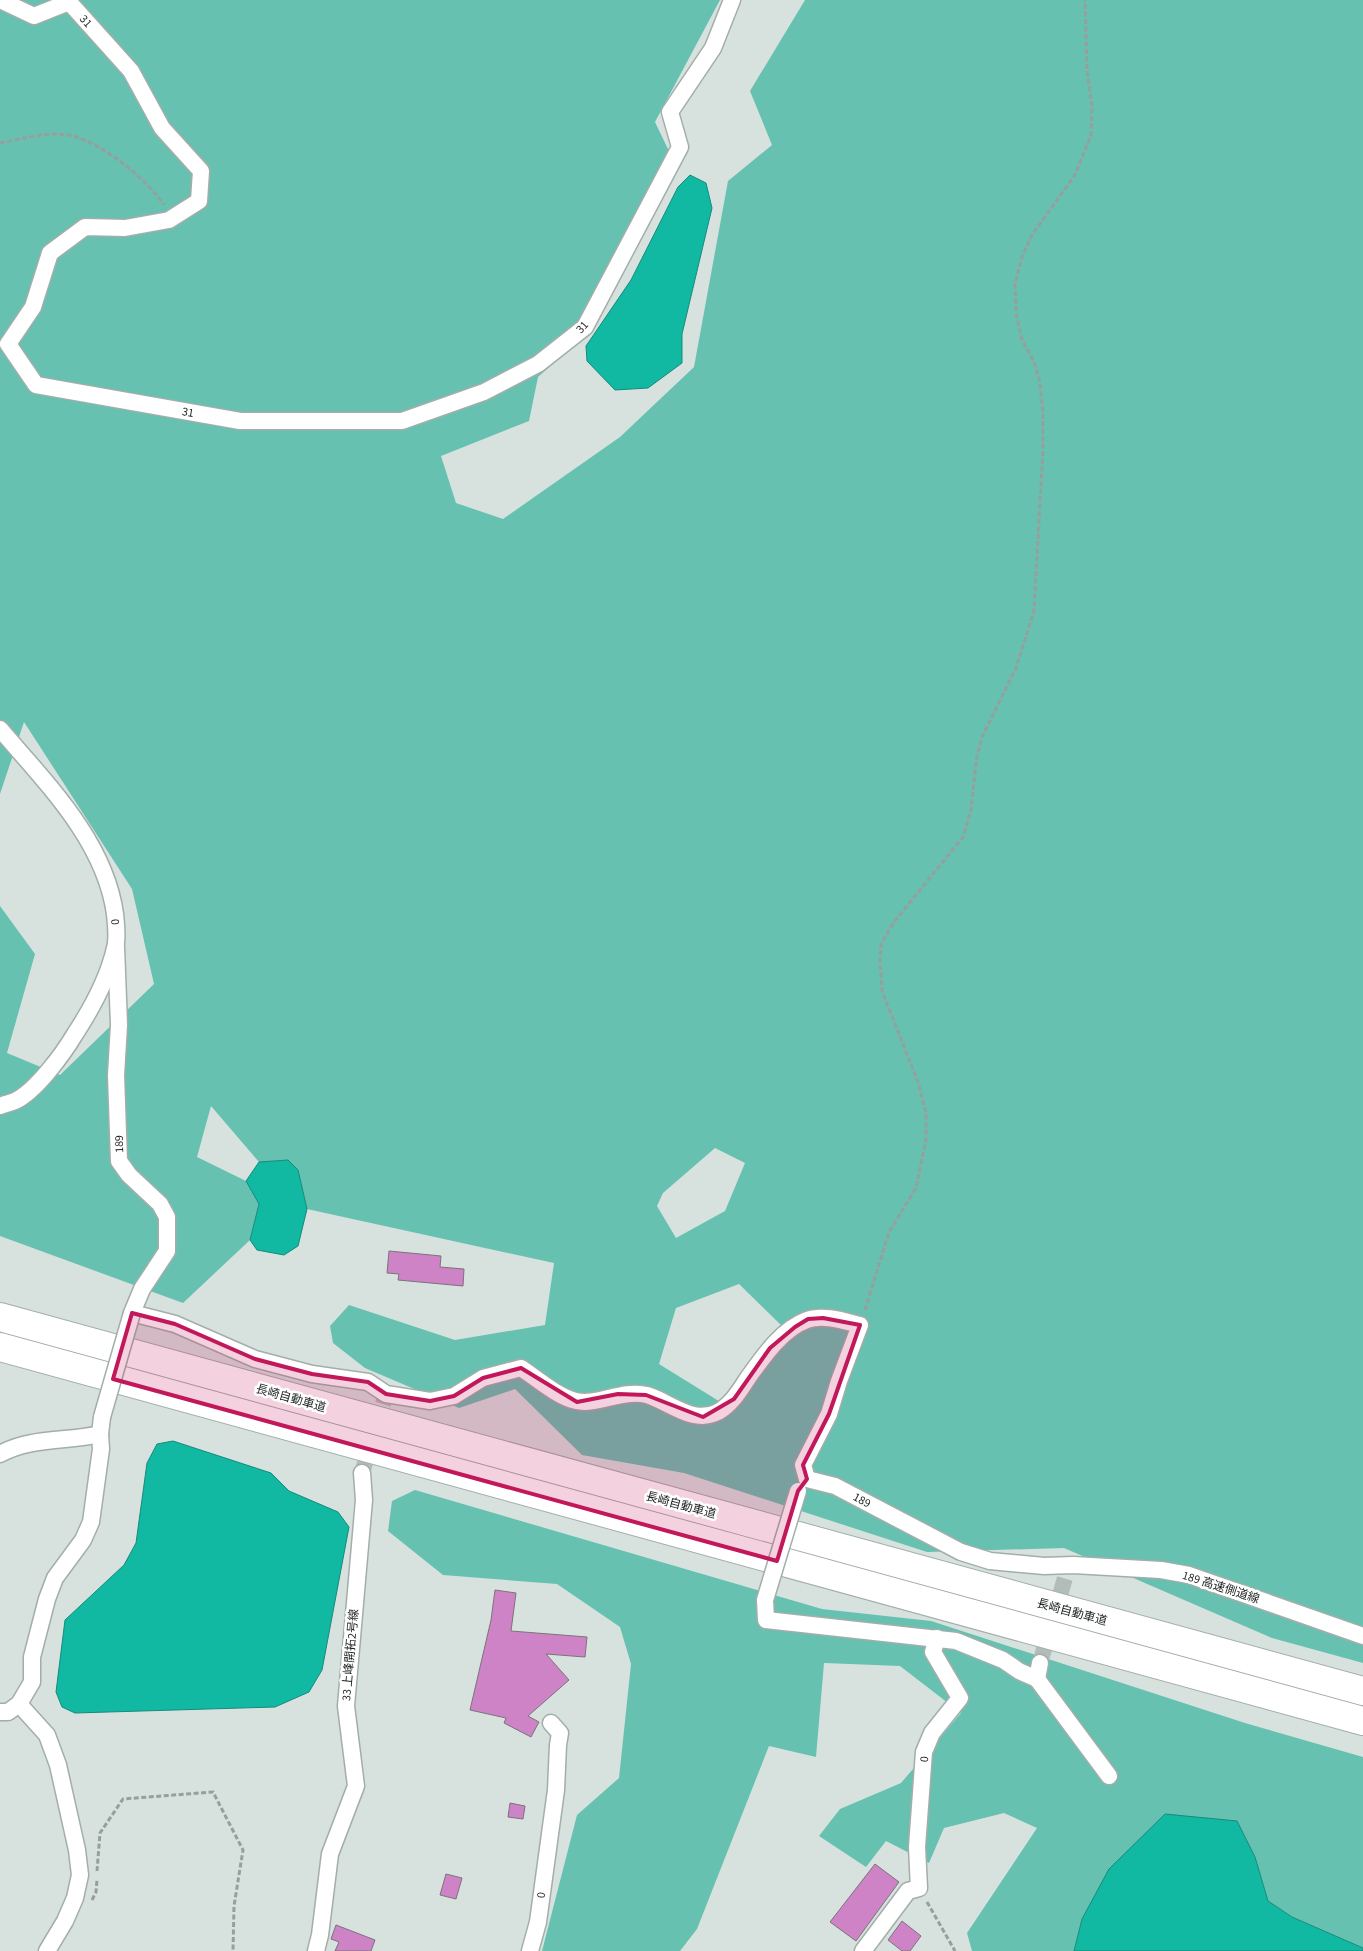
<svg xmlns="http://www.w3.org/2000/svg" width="1363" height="1951" font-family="'Source Sans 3','Noto Sans JP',sans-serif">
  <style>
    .green { fill: #67c1b0; fill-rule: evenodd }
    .water { fill: #11b8a2; stroke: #158b7c }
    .building { fill: #cd83c6; stroke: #7b737a }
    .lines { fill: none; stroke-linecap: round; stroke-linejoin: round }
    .minor-tunnel { stroke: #b2bcb9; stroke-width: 16; stroke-dasharray: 16 8; stroke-linecap: butt }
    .minor-casing { stroke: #a3aeab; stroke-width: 19 }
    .motorway-casing { stroke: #a3aeab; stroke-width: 30 }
    .path { stroke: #969f9d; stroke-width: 3; stroke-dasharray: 5 2.5; stroke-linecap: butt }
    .minor { stroke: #fff; stroke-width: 16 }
    .motorway { stroke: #fff; stroke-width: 28 }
    .minor-bridge-casing { stroke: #a3aeab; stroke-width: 19; stroke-linecap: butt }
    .minor-bridge { stroke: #fff; stroke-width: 16 }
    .marked { fill: #c2185b; fill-opacity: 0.2; stroke: #c2185b; stroke-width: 4; stroke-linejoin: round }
    .labels { text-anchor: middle; stroke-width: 5; stroke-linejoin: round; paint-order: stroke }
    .street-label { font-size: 12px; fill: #1e2322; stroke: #fff }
  </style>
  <rect width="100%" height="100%" fill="#d7e2df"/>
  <g class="green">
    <path d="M0 0H720L655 122 678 170 590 331 538 377 529 421 441 456 456 503 503 519 620 437 694 367 728 181 772 145 750 91 805 0H1363V1663L1272 1638 1064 1548 927 1552 684 1473 582 1455 515 1389 459 1408 365 1368 333 1343 330 1326 349 1305 455 1340 545 1325 554 1263 307 1209 297 1170 288 1160 259 1162 211 1106 197 1157 246 1181 259 1204 250 1240 183 1303 0 1236V906L35 954 7 1053 60 1075 154 984 132 889 24 722 0 794ZM715 1148 745 1163 725 1211 676 1238 657 1206 663 1193ZM739 1284 783 1327 722 1403 659 1364 676 1308Z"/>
    <path d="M415 1490 822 1609 931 1621 1245 1723 1363 1757V1948L1292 1917 1268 1901 1255 1857 1165 1814 1141 1840 1082 1919 1074 1951H972L967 1933 1037 1828 1004 1813 944 1828 929 1863 886 1841 866 1867 819 1836 840 1809 901 1783 961 1713 900 1666 824 1663 816 1757 769 1746 697 1929 680 1951H542L577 1815 619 1778 631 1664 620 1627 557 1584 443 1575 388 1531 392 1501Z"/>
  </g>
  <g class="water">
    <path d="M690 175 706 183 712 208 682 334V363L648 388 615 390 587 361 586 346 631 280 678 187Z"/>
    <path d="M288 1160 298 1170 307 1209 298 1246 284 1255 257 1250 250 1240 259 1204 246 1181 259 1162Z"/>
    <path d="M173 1441 271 1473 289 1491 338 1512 349 1527 322 1670 309 1692 275 1707 75 1713 62 1707 56 1692 65 1620 124 1565 136 1543 147 1463 157 1444Z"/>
    <path d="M1165 1814 1237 1821 1255 1857 1268 1901 1292 1917 1363 1948V1951H1074L1082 1919 1109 1869Z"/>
  </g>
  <g class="building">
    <path d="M389 1251 441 1256 440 1267 464 1269 463 1286 398 1280 399 1274 387 1273Z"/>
    <path d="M495 1590 516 1593 511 1631 587 1637 585 1657 546 1654 569 1680 528 1716 539 1722 531 1737 504 1723 506 1718 470 1710 491 1620Z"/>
    <path d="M510 1803 525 1806 523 1819 508 1817Z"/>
    <path d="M875 1864 899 1882 856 1941 830 1922Z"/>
    <path d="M446 1874 462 1878 456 1899 440 1895Z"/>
    <path d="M902 1921 921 1936 910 1951H902L888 1940Z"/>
    <path d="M336 1925 375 1940 371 1951H335L339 1942 331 1939Z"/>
  </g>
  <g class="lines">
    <g class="minor-tunnel">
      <path d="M362 1473 386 1394"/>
      <path d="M1040 1663 1065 1578"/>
    </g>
    <g class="minor-casing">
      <g id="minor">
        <path d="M0 0 34 16 69 2 131 71 162 128 201 171 199 201 169 220 125 228 85 227 50 253 33 307 8 344 36 385 240 421H402L484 392 538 364 585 327 680 147 670 112 713 48 732 0"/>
        <path d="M0 729C46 783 105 841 115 914 116 925 118 938 115 948 108 979 92 1008 75 1034 63 1054 36 1091 15 1101 10 1103 5 1104 0 1106"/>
        <path d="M116 947 119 1025 116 1075 119 1161 129 1175 160 1204 167 1217V1251L142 1289 132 1313 175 1324 255 1359 312 1374 368 1382 386 1394 430 1401 454 1396 483 1378 521 1368C536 1378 558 1397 576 1401 597 1406 622 1389 647 1395 670 1402 693 1425 718 1412 732 1404 740 1390 748 1378 763 1357 782 1329 807 1320 823 1314 844 1321 860 1325L839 1381 829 1414 803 1465 807 1479"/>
        <path d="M0 1454C31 1437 66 1442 100 1434"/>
        <path d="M807 1479 835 1486 961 1552 990 1561 1044 1566 1073 1565 1161 1570 1189 1575 1363 1636"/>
        <path d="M765 1600 766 1620 956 1641 1003 1660 1019 1671 1037 1679"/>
        <path d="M1037 1679 1109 1776"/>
        <path d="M1037 1679 1040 1663"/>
        <path d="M19 1704 47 1735 58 1765 77 1850 80 1875 75 1898 65 1921 47 1951"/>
        <path d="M0 1712H8L19 1704 32 1682V1657L47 1599 55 1578 83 1540 91 1522 101 1449 100 1434 102 1417"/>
        <path d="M316 1951 320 1935 330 1854 356 1786 346 1706 364 1500 362 1473"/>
        <path d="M530 1951 538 1922 556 1790 558 1745 560 1733 551 1723"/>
        <path d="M863 1951 908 1891 919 1888 917 1847 924 1752 932 1733 960 1698 933 1652 937 1638"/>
      </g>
    </g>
    <g class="motorway-casing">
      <g id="motorway">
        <path d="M0 1317 1363 1691"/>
        <path d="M0 1347 1363 1721"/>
      </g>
    </g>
    <g class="path">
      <path d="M0 143C23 139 50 130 73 136 103 144 147 179 164 205"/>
      <path d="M865 1310 889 1232 916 1188 926 1139V1113L918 1082 882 991 880 962 881 944 894 922 963 837 971 810 977 756 982 737 1016 668 1034 611 1043 449V413L1040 382 1034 362 1022 340 1016 313 1015 284 1022 257 1032 235 1075 175 1091 135 1092 107 1087 71 1085 0"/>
      <path d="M97 1871 100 1833 123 1799 213 1792 243 1850 234 1906 233 1951"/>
      <path d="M92 1900 96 1892 97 1880"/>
      <path d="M927 1902 955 1951"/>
    </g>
    <use href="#minor" class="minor"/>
    <use href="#motorway" class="motorway"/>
    <g class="minor-bridge-casing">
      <g id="minor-bridge">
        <path d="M102 1417 132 1313"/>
        <path d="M765 1600 798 1491"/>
      </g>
    </g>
    <use href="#minor-bridge" class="minor-bridge"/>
  </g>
  <path class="marked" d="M132 1313 175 1324 255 1359 312 1374 368 1382 386 1394 430 1401 454 1396 483 1378 521 1368 577 1402 618 1394 646 1395 703 1417 734 1399 770 1348 795 1327 808 1319 823 1318 860 1325 829 1414 803 1465 807 1479 798 1491 777 1561 113 1379Z"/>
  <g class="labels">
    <g class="street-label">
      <text transform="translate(86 21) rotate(48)" y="4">31</text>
      <text transform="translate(582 327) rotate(-48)" y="4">31</text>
      <text transform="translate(188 412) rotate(10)" y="4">31</text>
      <text transform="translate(115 922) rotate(-95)" y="4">0</text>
      <text transform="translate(119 1144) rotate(-92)" y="4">189</text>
      <text transform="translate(291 1398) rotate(16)" y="4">長崎自動車道</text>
      <text transform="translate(862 1500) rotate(28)" y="4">189</text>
      <text transform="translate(681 1505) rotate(15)" y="4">長崎自動車道</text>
      <text transform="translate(1221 1587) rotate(18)" y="4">189 高速側道線</text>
      <text transform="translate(1072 1612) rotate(15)" y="4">長崎自動車道</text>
      <text transform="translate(350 1655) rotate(-85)" y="4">33 上峰開拓2号線</text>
      <text transform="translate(924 1759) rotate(-84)" y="4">0</text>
      <text transform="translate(541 1895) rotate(-83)" y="4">0</text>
    </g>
  </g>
</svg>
